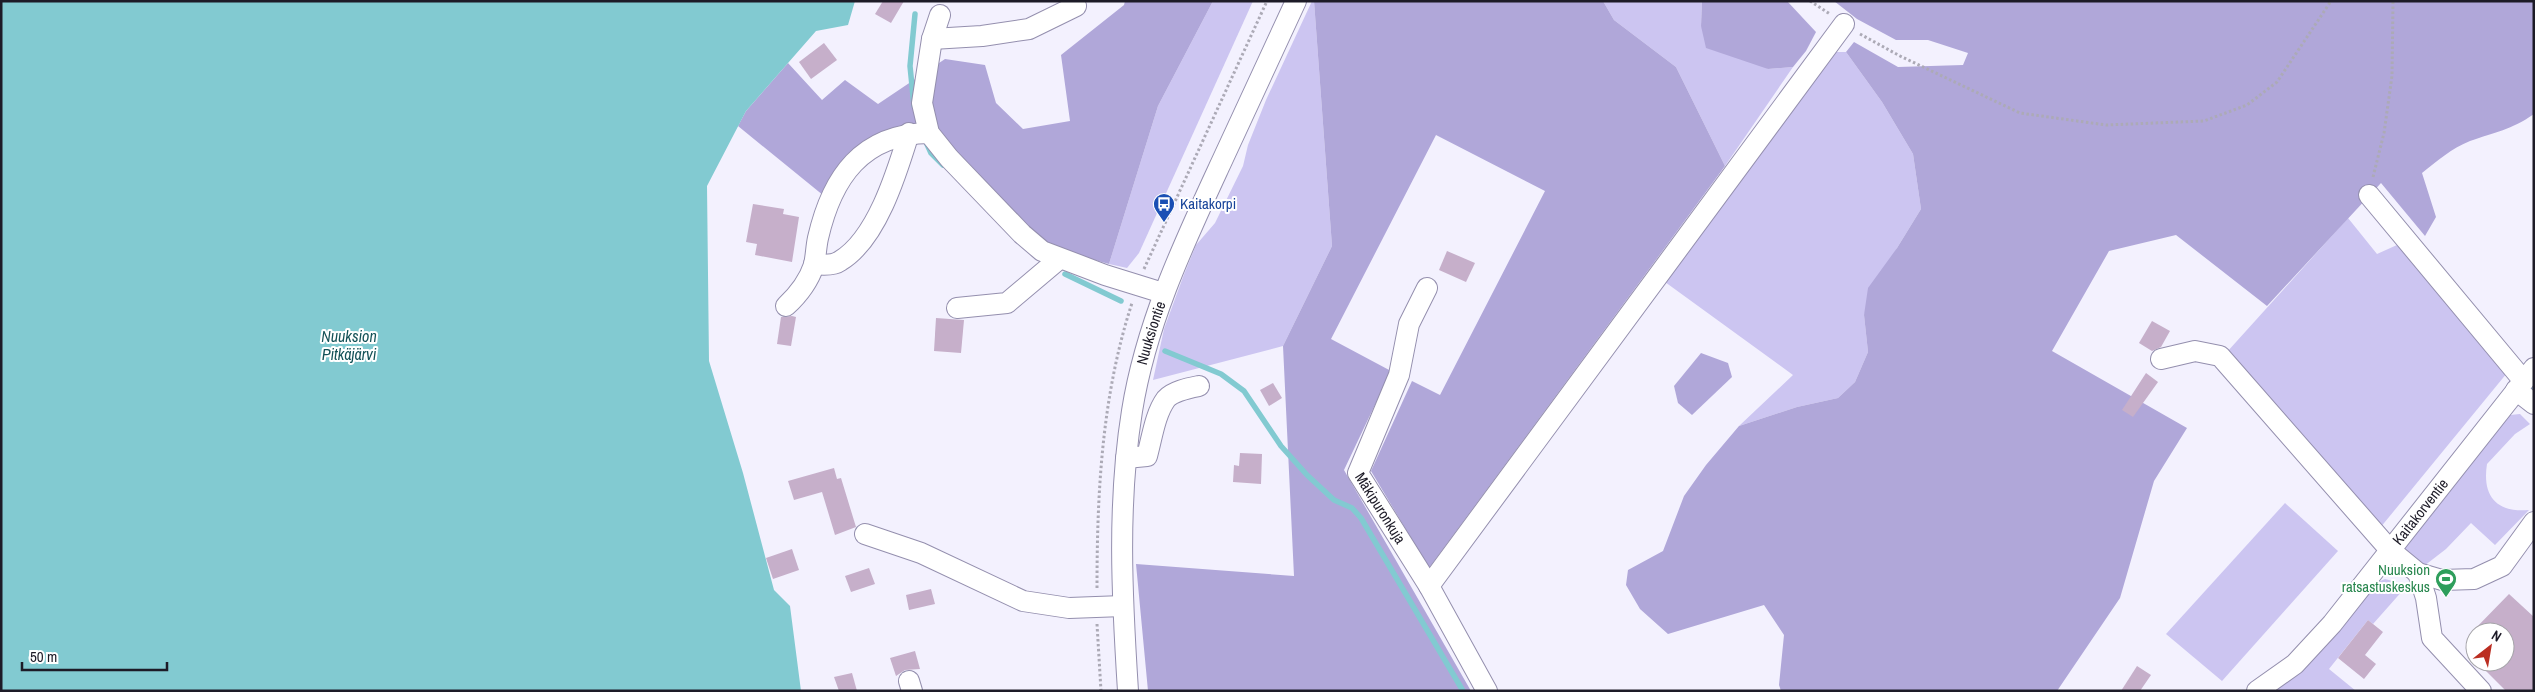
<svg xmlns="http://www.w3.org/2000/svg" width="2535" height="692" font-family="'Archivo Narrow',sans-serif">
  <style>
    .green { fill: #ccc5f1 }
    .forest { fill: #b0a7d9 }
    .water { fill: #82cad1 }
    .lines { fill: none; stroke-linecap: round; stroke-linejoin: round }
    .stream { stroke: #82cad1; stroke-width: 5.5 }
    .building { fill: #c6afca }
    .minor-casing { stroke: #948fae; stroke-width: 22 }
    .path { stroke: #acaab6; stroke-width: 3; stroke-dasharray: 2.5 2.5; stroke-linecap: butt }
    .minor { stroke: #fff; stroke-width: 20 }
    .labels { text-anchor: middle; stroke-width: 4; stroke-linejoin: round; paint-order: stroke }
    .transit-label { font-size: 15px; fill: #164399; stroke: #fff; text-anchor: start }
    .street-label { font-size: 15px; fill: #1d1b27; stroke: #fff }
    .leisure-label { font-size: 15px; fill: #27864d; stroke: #fff; text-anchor: end }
    .water-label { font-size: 16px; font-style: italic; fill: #135157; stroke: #fff }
  </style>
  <rect width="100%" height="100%" fill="#f3f1fe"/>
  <g class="green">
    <path d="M1213 1H1253L1139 253 1127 268 1109 264 1158 106Z"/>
    <path d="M1312 1H1314L1332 246 1283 346 1153 380 1164 329 1183 277 1196 245 1215 223 1243 166 1248 145 1266 100Z"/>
    <path d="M1603 1H1702L1701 26 1768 69 1793 67 1725 166 1676 67 1614 20Z"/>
    <path d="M1831 52H1846L1882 102 1913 154 1921 209 1897 248 1864 315 1868 352 1855 382 1838 398 1797 407 1739 426 1793 375 1665 282Z"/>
    <path d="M2348 218 2377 254 2397 245 2507 373 2380 528 2227 352Z"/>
    <path d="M2520 414 2530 424 2515 434 2487 464C2482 496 2496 513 2529 510L2495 545 2471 523 2446 549 2424 566 2403 552 2404 541 2500 421 2510 415Z"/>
    <path d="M2285 503 2338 551 2222 681 2166 634Z"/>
    <path d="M2385 579 2400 583 2404 589 2373 624 2368 620 2329 669 2356 691H2271L2378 582Z"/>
  </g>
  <g class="forest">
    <path d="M1125 1H1213L1158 106 1109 264 1077 255 1048 243 1028 228 957 153 937 126 882 141 829 200 738 126 746 111 788 63 822 100 845 80 878 104 945 59 985 65 996 103 1023 129 1070 121 1061 55 1124 5Z"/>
    <path d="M1314 1H1603L1614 20 1676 67 1725 166 1429 568 1371 471 1412 381 1440 395 1545 191 1436 135 1331 339 1391 371 1344 470 1471 691H1148L1136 564 1294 576 1283 346 1332 246Z"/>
    <path d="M1702 1H1787L1816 32 1806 51 1793 67 1768 69 1706 48 1701 26Z"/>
    <path d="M1834 1H2534V114C2511 130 2495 132 2470 141 2452 148 2437 161 2422 173L2436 217 2425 236 2381 183 2267 306 2176 235 2109 251 2052 351 2187 428 2154 481 2120 598 2057 691H1781L1779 685 1784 635 1764 605 1668 634 1640 609 1626 585 1628 570 1663 551 1684 496 1706 465 1739 426 1797 407 1838 398 1855 382 1868 352 1864 315 1868 288 1897 248 1921 209 1913 154 1882 102 1846 52 1854 42 1898 67 1963 65 1968 53 1928 40H1896L1857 19Z"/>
    <path d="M1701 353 1728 363 1732 377 1692 415 1678 403 1674 386Z"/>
  </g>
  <path class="water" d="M1 1H855L848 25 816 31 746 111 707 186 709 361 743 473 774 590 790 606 801 691H1Z"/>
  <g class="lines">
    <g class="stream">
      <path d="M914 106 910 66 915 14"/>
      <path d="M926 142 931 153 943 165"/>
      <path d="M1065 274 1121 301"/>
      <path d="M1165 351 1221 374 1244 391 1281 446 1307 475 1334 500 1352 508 1361 518 1463 691"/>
      <path d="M2532 390 2534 388"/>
    </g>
  </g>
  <g class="building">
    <path d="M883 1H904L891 23 875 14Z"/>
    <path d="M824 43 837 60 811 79 799 62Z"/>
    <path d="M753 204 784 209 783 214 799 217 792 262 755 255 757 244 746 242Z"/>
    <path d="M1447 251 1475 263 1466 282 1439 270Z"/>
    <path d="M792 316 796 317 791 346 777 344 781 317Z"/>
    <path d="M936 318 964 320 961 353 934 351Z"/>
    <path d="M2152 321 2170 331 2161 347 2152 351 2139 343Z"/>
    <path d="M2146 373 2158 382 2133 417 2122 410Z"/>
    <path d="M1273 383 1282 398 1269 406 1260 390Z"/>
    <path d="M1240 453 1262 454 1261 484 1233 482 1234 465 1239 466Z"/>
    <path d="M834 468 837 479 841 478 856 527 835 535 822 492 794 500 788 481Z"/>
    <path d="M792 549 799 570 773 579 766 558Z"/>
    <path d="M869 568 875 584 851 592 845 576Z"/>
    <path d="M931 589 935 604 909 610 906 595Z"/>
    <path d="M2509 594 2534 617V691H2506L2477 662H2505V632H2472Z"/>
    <path d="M2368 620 2383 632 2365 655 2376 664 2364 679 2338 658Z"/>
    <path d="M915 651 920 669 905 670 896 676 890 658Z"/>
    <path d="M2137 666 2151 675 2140 691H2121Z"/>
    <path d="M852 673 857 691H839L834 677Z"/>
  </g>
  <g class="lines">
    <g class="minor-casing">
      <g id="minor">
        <path d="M940 15 932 39 922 103 929 133 949 158 1022 234 1042 251 1105 275 1163 293"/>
        <path d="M932 39 982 36 1029 29 1076 6"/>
        <path d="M2369 195 2523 380"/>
        <path d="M814 264C822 265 833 266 840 261 877 239 897 172 909 133"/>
        <path id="s1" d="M1427 288 1409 324 1399 375 1358 473 1429 586 1487 691"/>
        <path d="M786 306C798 295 809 280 814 265 816 256 816 247 818 238 832 177 862 134 929 133"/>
        <path d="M957 308 1007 303 1059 259"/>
        <path d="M2161 359 2195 351 2220 356 2390 550 2418 573 2442 580 2474 579 2502 566 2534 522"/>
        <path d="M2516 390 2534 404"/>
        <path d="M1126 458 1147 456C1152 438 1155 414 1166 399 1173 391 1189 388 1199 386"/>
        <path d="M865 534 921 553 1023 601 1069 608 1123 606"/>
        <path d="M2418 573 2426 598 2432 638 2481 691"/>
        <path d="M1429 586 1844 24"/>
        <path d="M909 681 912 691"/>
        <path id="s2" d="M1128 691C1122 598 1117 504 1132 411 1146 323 1184 243 1221 163 1246 109 1271 55 1296 1"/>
        <path id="s3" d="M2257 691 2295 664 2332 624 2534 368"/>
      </g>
    </g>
    <g class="path">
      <path d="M1810 1 1830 14"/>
      <path d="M1860 34 1900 56 2020 113 2106 125 2204 121 2247 105 2277 82 2331 1"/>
      <path d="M2373 177 2384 133 2392 76 2393 1"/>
      <path d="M1144 269 1267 1"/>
      <path d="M1097 588C1097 491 1102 395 1132 303"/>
      <path d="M1097 624 1101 691"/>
    </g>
    <use href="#minor" class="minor"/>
  </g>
  <defs>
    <g id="bus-pin" transform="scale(1.125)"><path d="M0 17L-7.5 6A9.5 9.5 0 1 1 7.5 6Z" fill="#1a4fb4" stroke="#fff"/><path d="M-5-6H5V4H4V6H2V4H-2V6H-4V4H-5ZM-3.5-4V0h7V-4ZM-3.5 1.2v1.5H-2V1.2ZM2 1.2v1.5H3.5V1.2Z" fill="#fff"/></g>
    <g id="stadium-pin" transform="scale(1.125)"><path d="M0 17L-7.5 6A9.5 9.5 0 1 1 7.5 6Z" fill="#2e9e5b" stroke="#fff"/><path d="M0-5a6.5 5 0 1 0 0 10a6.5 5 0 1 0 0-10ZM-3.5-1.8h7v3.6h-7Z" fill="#fff"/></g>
  </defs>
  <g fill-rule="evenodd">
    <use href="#bus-pin" x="1164" y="204"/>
    <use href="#stadium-pin" x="2446" y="579"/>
  </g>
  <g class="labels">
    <g class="transit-label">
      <text x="1180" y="209">Kaitakorpi</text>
    </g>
    <g class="street-label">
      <text dy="5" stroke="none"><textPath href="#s2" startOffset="361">Nuuksiontie</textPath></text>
      <text dy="5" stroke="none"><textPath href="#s1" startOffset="240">Mäkipuronkuja</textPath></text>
      <text dy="5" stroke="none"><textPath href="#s3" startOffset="244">Kaitakorventie</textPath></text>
    </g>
    <g class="leisure-label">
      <text x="2430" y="575">Nuuksion<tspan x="2430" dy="17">ratsastuskeskus</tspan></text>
    </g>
    <g class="water-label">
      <text x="349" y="342">Nuuksion<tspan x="349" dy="18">Pitkäjärvi</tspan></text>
    </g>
  </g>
  <rect width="2535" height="692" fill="none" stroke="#1d1b27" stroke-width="5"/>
  <g transform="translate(2490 647) rotate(31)"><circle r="24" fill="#ffffff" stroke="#a5a4a9"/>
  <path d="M0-4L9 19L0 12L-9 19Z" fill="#bb2e22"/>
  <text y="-8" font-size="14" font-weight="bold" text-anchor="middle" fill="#1d1b27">N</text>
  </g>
  <path d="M22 662v8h145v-8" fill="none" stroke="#1d1b27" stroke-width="2.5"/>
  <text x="30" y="662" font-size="15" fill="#1d1b27" stroke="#ffffff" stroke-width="4" paint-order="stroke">50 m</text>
</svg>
